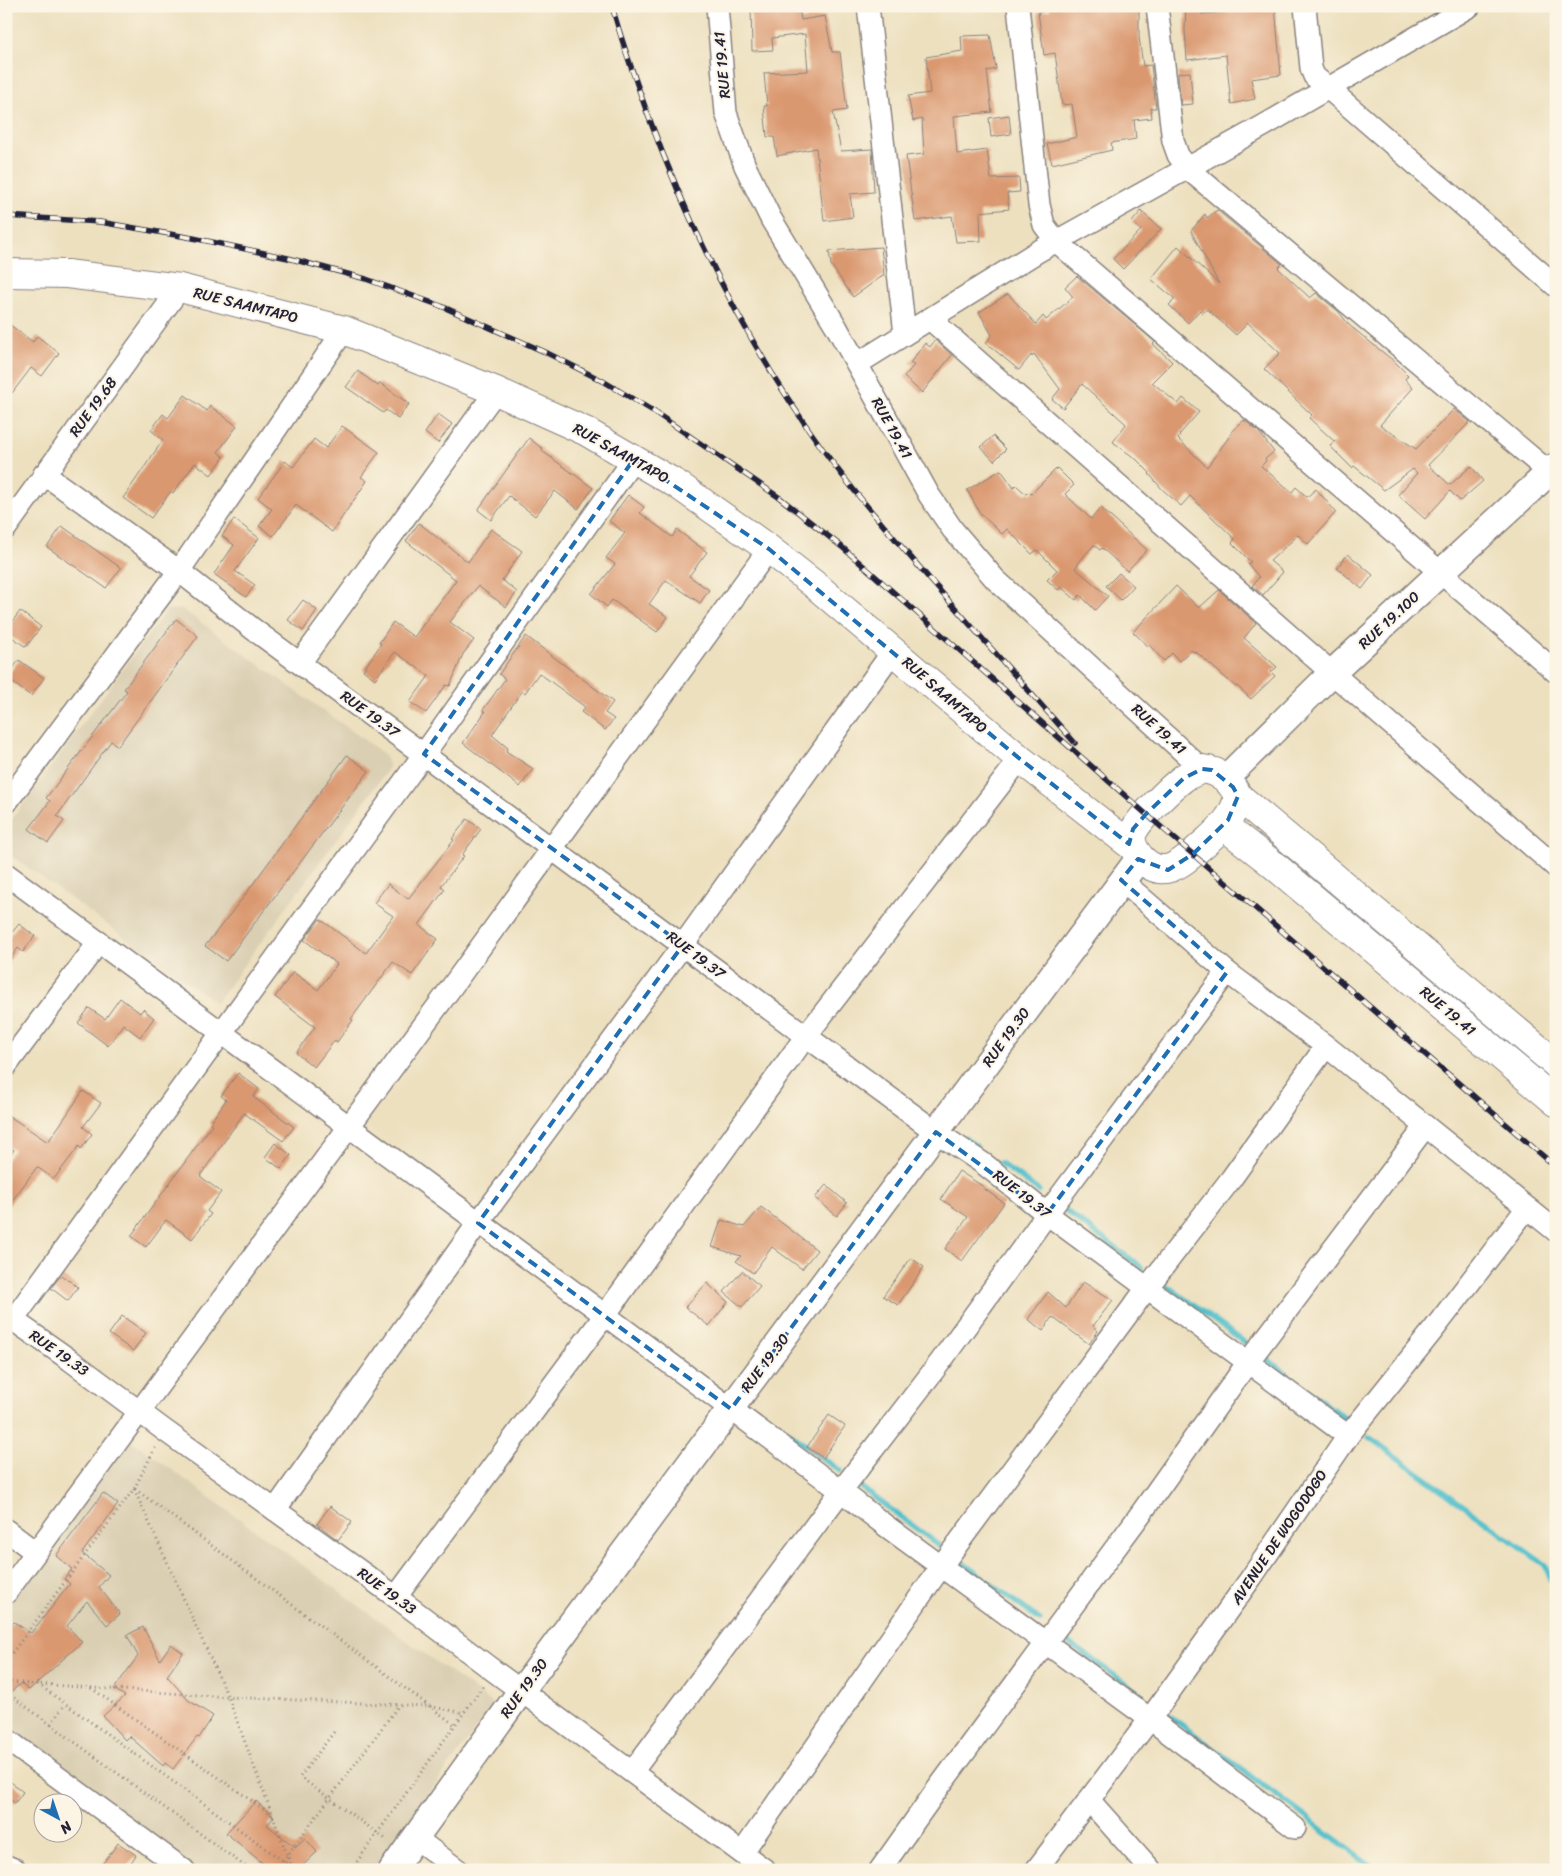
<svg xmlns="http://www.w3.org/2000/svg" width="1562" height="1876" font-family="Sriracha,sans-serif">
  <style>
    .built { fill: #dacfb2 }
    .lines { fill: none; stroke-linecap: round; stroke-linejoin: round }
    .stream { stroke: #53c0cc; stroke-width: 5.5 }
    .building { fill: #da9870 }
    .minor-casing { stroke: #88817d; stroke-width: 24 }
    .tertiary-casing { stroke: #88817d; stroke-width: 29 }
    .secondary-casing { stroke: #88817d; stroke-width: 30 }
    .path { stroke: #88817d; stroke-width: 3; stroke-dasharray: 1 4; stroke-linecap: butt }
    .minor { stroke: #fff; stroke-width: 21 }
    .tertiary { stroke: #fff; stroke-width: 26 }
    .secondary { stroke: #fff; stroke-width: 28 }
    .rail-casing { stroke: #22223b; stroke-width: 5.5 }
    .rail { stroke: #fcf5e5; stroke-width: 4; stroke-dasharray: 11; stroke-linecap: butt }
    .marked { fill: none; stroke: #1f6fb2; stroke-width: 4; stroke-dasharray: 10 6; stroke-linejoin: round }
    .labels { text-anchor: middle; stroke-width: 4; stroke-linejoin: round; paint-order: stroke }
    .street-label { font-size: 15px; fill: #22223b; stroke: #fcf5e5 }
  </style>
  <rect width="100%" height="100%" fill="#fcf5e5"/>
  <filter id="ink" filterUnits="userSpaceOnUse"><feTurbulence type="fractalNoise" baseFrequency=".02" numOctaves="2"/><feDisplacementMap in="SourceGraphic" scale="10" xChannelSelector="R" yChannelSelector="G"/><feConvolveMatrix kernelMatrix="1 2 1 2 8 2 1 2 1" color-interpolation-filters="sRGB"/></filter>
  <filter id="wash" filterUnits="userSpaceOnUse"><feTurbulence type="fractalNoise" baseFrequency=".0096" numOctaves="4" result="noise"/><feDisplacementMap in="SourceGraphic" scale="20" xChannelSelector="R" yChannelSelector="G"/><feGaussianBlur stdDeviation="1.12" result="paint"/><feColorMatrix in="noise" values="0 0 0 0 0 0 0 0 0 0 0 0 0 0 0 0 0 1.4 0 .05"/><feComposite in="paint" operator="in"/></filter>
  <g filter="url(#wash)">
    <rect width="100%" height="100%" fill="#ede0bf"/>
    <g class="built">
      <path d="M182 609 384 754 389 768 216 1003 6 852V827L167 610Z"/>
      <path d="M128 1438 494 1704 374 1870H192L6 1735V1605Z"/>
    </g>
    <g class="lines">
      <g class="stream">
        <path d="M965 1138 976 1146"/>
        <path d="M1000 1163 1039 1191"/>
        <path d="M1066 1211 1142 1268"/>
        <path d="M1167 1286 1244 1342"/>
        <path d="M1267 1359 1344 1418"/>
        <path d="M768 1417 840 1471"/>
        <path d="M1369 1437 1545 1565 1556 1592"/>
        <path d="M862 1488 940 1546"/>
        <path d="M964 1564 1040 1620"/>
        <path d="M1065 1640 1142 1695"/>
        <path d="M1167 1714 1377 1870"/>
      </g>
    </g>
    <g id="blocks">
      <g class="building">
        <path d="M751 6H799L801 20 825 16 832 52H840L847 110 833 112 841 151 872 149 874 192 850 194 853 217 824 221 816 148 777 156 774 137H767L764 106H767L764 73 808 71 805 34 772 38 773 50 752 51Z"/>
        <path d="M1050 6H1139V37L1143 66 1151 65 1156 108H1151L1152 118 1134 120 1136 139 1111 143 1112 150 1052 164 1047 144 1077 137 1072 104 1062 105 1055 53 1044 55 1038 12 1050 10Z"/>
        <path d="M1186 6H1201V14L1235 11V6H1275L1281 75 1251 79 1255 99 1231 104 1226 55 1187 60 1185 30Z"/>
        <path d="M990 35 996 69 987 71 992 112 954 116 957 154 987 150 991 179 1019 178 1020 192 1007 193 1009 209 980 212 981 241 956 242 952 216 915 221 906 156 924 154 922 119 913 121 908 96 930 93 926 57 962 51 961 36Z"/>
        <path d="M1190 72 1193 104 1181 105 1178 73Z"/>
        <path d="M1009 115 1011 134 991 137 989 118Z"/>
        <path d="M1217 210 1282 264 1278 268 1310 298 1316 293 1339 312 1349 325 1395 362 1408 375 1405 379 1413 388 1380 425 1416 449 1454 409 1470 422 1428 465 1450 485 1471 466 1483 481 1460 501 1450 491 1425 519 1398 495 1417 473 1413 469 1384 490 1354 466 1352 468 1330 446 1335 442 1309 418 1312 415 1264 369 1280 353 1248 323 1236 335 1207 309 1203 313 1200 310 1188 323 1169 305 1175 299 1151 279 1178 246 1219 284 1191 231 1205 214 1207 218Z"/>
        <path d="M1141 211 1161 229 1123 269 1113 259 1141 230 1132 222Z"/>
        <path d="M881 247 884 275 853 297 831 265 829 251Z"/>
        <path d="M1077 276 1155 342 1153 344 1172 362 1152 382 1178 404 1183 398 1199 412 1179 435 1180 436 1178 439 1207 467 1232 433 1231 432 1244 420 1258 431 1274 452 1265 459 1266 461 1261 466 1292 492 1296 487 1307 497 1316 489 1336 512 1308 544 1298 535 1270 561 1283 572 1263 595 1252 586 1259 577 1248 564 1251 562 1232 543 1235 539 1190 496 1181 506 1162 489 1149 474 1150 473 1136 459 1113 442 1126 424 1082 384 1063 408 1052 399 1060 389 1034 354 1032 357 1031 355 1019 370 986 343 992 335 979 312 1008 294 1036 324 1043 316 1046 320 1073 297 1065 287Z"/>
        <path d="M6 322 33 342 37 336 59 353 42 376 31 368 6 401Z"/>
        <path d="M935 340 952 355 922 393 904 377 914 365 910 363 925 343 930 347Z"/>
        <path d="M358 371 378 386 380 383 409 404 398 419 386 410 383 413 346 387Z"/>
        <path d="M185 395 207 411 210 406 237 426 218 452 224 457 211 475 195 463 173 493 171 491 151 518 123 498 163 440 151 430 163 414 168 418Z"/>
        <path d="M438 414 452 424 438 443 425 433Z"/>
        <path d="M342 426 379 452 361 477 367 481 332 532 296 505 273 536 259 526 272 509 258 498 285 461 293 467 314 439 326 448Z"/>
        <path d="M993 436 1006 449 994 461 981 447Z"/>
        <path d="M529 438 543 449 542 451 593 488 578 509 555 491 535 516 509 496 491 520 478 510Z"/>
        <path d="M1057 468 1074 485 1065 494 1091 519 1101 508 1147 550 1127 571 1102 548 1100 550 1094 545 1084 556 1075 568 1108 596 1095 610 1080 595 1076 600 1061 587 1058 590 1047 580 1057 570 1037 550 1032 554 1007 529 1002 534 980 513 967 490 1001 470 1014 488 1016 485 1026 494 1029 492 1031 494Z"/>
        <path d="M628 495 644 507 640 513 672 537 677 530 707 552 689 576 709 590 700 603 666 580 649 604 668 617 657 632 612 600 607 607 591 594 615 564 606 558 625 533 609 521Z"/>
        <path d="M234 519 259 538 235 571 255 585 246 597 214 574 234 545 222 536Z"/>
        <path d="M419 523 468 562 491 529 522 551 502 580 517 592 506 607 478 586 450 622 474 640 463 654 450 686 446 685 426 713 410 702 429 676 395 652 375 679 363 670 381 644 379 643 393 622 414 637 456 580 406 541Z"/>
        <path d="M62 526 121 568 106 588 47 547Z"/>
        <path d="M1348 554 1373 575 1362 589 1337 568Z"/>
        <path d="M1119 573 1134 586 1121 600 1106 586Z"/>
        <path d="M1176 586 1199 608 1219 590 1256 623 1244 638 1277 667 1271 672 1275 676 1251 699 1237 686 1236 687 1195 651 1193 652 1191 650 1179 661 1172 653 1164 661 1149 645 1148 646 1133 632Z"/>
        <path d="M303 600 317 610 303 631 288 620Z"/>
        <path d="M20 611 41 627 26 647 6 633V630Z"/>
        <path d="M176 619 198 636 118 746 111 741 57 816 64 821 48 843 29 829 50 801 46 798 127 691 124 689Z"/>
        <path d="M526 636 613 702 605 713 614 719 605 730 581 712 585 707 539 673 525 693 522 691 492 735 508 748 506 751 533 769 520 787 463 743 485 712 483 710 505 679 499 674Z"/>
        <path d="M19 660 44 678 31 696 6 678Z"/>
        <path d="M347 755 369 771 226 961 205 946 242 899Z"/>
        <path d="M467 819 481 829 462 855 464 856 441 886 445 889 419 925 438 939 412 975 393 962 351 1019 353 1020 337 1042 335 1040 314 1067 296 1053 315 1027 275 997 293 972 318 990 337 964 304 940 320 919 366 953 393 916 374 903 388 884 408 899 454 840 452 839Z"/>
        <path d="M19 924 35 936 23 952 18 948 6 965V940Z"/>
        <path d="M120 998 140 1013 143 1009 154 1018 140 1037 123 1024 108 1046 78 1023 89 1008 105 1019Z"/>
        <path d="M238 1073 259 1089 253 1097 294 1127 283 1141 244 1113 200 1176 221 1192 207 1211 211 1214 192 1239 166 1220 146 1247 131 1236 212 1125 210 1123 226 1100 221 1096Z"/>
        <path d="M83 1091 101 1103 83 1127 92 1134 81 1149 79 1146 54 1179 37 1167 6 1209V1161L14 1150 6 1145V1114L48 1142Z"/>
        <path d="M275 1143 291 1155 281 1169 265 1157Z"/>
        <path d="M959 1171 984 1187 983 1188 1004 1203 962 1261 945 1249 968 1217 941 1199Z"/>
        <path d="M826 1185 847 1203 837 1216 815 1198Z"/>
        <path d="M761 1207 817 1250 802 1269 772 1247 753 1273 736 1261 741 1256 712 1247 721 1220 744 1227Z"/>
        <path d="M911 1258 924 1267 898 1305 883 1296Z"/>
        <path d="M742 1271 760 1286 742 1307 724 1292Z"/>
        <path d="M61 1275 78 1287 68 1301 51 1288Z"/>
        <path d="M1083 1282 1113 1300 1093 1326 1098 1331 1089 1344 1052 1317 1043 1331 1028 1319 1048 1292 1066 1308Z"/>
        <path d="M707 1283 728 1302 709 1326 685 1307Z"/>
        <path d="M122 1316 146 1333 133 1351 109 1334Z"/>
        <path d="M829 1415 845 1426 823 1458 807 1447Z"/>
        <path d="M103 1493 118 1504 82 1553 109 1575 99 1587 120 1614 107 1625 87 1601 67 1626 82 1642 29 1690 21 1683 6 1697V1630L14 1622 31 1633 70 1584 64 1579 72 1569 56 1556Z"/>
        <path d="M330 1506 352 1522 338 1540 317 1524Z"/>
        <path d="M143 1627 160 1660 171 1644 183 1653 167 1676 188 1700 213 1716 199 1738 197 1737 173 1769 165 1763 163 1766 129 1736 125 1740 103 1716 125 1696 114 1689 138 1656 127 1635Z"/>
        <path d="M6 1778 23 1792 15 1803 6 1797Z"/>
        <path d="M256 1801 274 1817 267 1825 295 1847 305 1838 317 1852 298 1870H271L226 1833Z"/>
        <path d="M118 1843 136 1855 126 1870H98Z"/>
      </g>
    </g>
  </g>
  <g filter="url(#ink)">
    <use href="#blocks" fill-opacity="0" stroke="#88817d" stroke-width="1"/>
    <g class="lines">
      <g class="minor-casing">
        <g id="minor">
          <path d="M717 6 726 113 745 166 771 219 836 326 929 495 953 530 995 579 1202 769"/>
          <path d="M868 6 905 334"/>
          <path d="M1018 6 1039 205 1044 225 1056 241 1556 672"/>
          <path d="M1157 6 1173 141 1178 155 1187 168 1556 478"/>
          <path d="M1305 6 1311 68 1314 76 1556 286"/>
          <path d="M930 319 1332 673 1556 867"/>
          <path d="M857 364 1037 252 1263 126 1470 6"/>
          <path d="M44 474 179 571 253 629 806 1036 936 1132 984 1164 1047 1214 1348 1436"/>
          <path d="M6 528 180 288"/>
          <path d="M300 663 496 391"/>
          <path d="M6 803 179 571 344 330"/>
          <path d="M6 874 605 1315 841 1491 886 1526 1150 1719 1295 1828"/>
          <path d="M1121 880 1227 972 1326 1046 1556 1231"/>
          <path d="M6 1066 99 942"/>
          <path d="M6 1315 70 1360 164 1430 396 1597 494 1671 765 1870"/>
          <path d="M13 1320 424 754 634 459"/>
          <path d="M275 1510 478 1223 683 945 893 651"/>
          <path d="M6 1530 35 1552"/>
          <path d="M6 1593 440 1003 769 549"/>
          <path d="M396 1597 605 1315 806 1036 1020 759"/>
          <path d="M6 1739 184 1870"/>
          <path d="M632 1772 841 1491 941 1361 1047 1214 1227 972"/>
          <path d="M1089 1800 1151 1870"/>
          <path d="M414 1837 458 1870"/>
          <path d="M742 1853 942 1565 1147 1288 1231 1179 1326 1046"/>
          <path d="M6 1866 16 1870"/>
          <path d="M880 1870 936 1791 1142 1512 1248 1362 1425 1127"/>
          <path d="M1036 1870 1150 1719 1251 1578 1348 1436 1434 1329 1527 1208"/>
        </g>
      </g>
      <g class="tertiary-casing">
        <g id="tertiary">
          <path d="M1226 778 1332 673 1556 466"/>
          <path d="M392 1870 521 1691 1140 857"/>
        </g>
      </g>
      <g class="secondary-casing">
        <g id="secondary">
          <path d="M6 273 67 274 180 288 344 330 496 391 585 431 678 485 769 549 815 585 1020 759 1133 847"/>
          <path d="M1202 769C1220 771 1230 780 1238 796 1235 816 1220 829 1206 842 1185 860 1164 884 1140 857 1135 851 1131 843 1132 836 1133 823 1174 785 1185 777 1190 774 1197 772 1202 769Z"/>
          <path d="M1238 796 1556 1064"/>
          <path d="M1224 826 1270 862 1556 1102"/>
        </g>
      </g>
      <g class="path">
        <path d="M134 1489 228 1697 293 1870"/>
        <path d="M135 1489 455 1725"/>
        <path d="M6 1661 134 1489 156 1446"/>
        <path d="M6 1682 228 1697 429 1706 464 1713"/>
        <path d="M38 1684 290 1866"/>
        <path d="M91 1688 272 1815"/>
        <path d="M6 1692 250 1870"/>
        <path d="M51 1724 65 1704"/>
        <path d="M334 1732 300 1777 387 1840"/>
        <path d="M283 1861 399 1705"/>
        <path d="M351 1870 483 1686"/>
      </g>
      <use href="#minor" class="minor"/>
      <use href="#tertiary" class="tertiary"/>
      <use href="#secondary" class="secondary"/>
      <g class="rail-casing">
        <g id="rail">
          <path d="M612 6C622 43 635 79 648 115 692 234 750 349 824 451 858 498 896 540 934 584 981 637 1028 690 1075 743"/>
          <path d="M6 216 100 222 193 238 288 258 366 279 441 306 545 352 603 381 653 411 780 498 842 547 1146 814 1556 1167"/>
        </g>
      </g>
      <use href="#rail" class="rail"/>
    </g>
  </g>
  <path class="marked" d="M634 459 769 549 1020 759 1129 844 1133 829 1146 814 1184 778 1202 769 1212 770 1233 787 1238 796 1228 820 1193 854 1168 870 1138 859 1121 880 1227 972 1047 1214 936 1132 731 1409 478 1223 683 945 424 754Z"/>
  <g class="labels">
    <g class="street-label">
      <text transform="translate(722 65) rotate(-95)" y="5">RUE 19.41</text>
      <text transform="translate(246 305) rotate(14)" y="5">RUE SAAMTAPO</text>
      <text transform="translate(93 407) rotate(-54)" y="5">RUE 19.68</text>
      <text transform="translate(892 428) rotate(61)" y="5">RUE 19.41</text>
      <text transform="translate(621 453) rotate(29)" y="5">RUE SAAMTAPO</text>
      <text transform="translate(1389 620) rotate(-43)" y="5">RUE 19.100</text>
      <text transform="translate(945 695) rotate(41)" y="5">RUE SAAMTAPO</text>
      <text transform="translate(370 714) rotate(36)" y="5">RUE 19.37</text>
      <text transform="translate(1159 729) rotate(42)" y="5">RUE 19.41</text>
      <text transform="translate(696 955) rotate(37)" y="5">RUE 19.37</text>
      <text transform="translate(1448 1011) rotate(40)" y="5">RUE 19.41</text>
      <text transform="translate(1006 1037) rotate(-54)" y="5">RUE 19.30</text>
      <text transform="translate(1022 1194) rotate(38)" y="5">RUE 19.37</text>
      <text transform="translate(59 1353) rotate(35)" y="5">RUE 19.33</text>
      <text transform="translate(765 1363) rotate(-53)" y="5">RUE 19.30</text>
      <text transform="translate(1279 1537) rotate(-56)" y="5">AVENUE DE WOGODOGO</text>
      <text transform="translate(387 1591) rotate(36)" y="5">RUE 19.33</text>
      <text transform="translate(524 1688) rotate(-54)" y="5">RUE 19.30</text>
    </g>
  </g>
  <rect width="1562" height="1876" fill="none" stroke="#fcf5e5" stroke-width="25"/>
  <g transform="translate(58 1818) rotate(140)"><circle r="24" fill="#fcf5e5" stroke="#a5a1a1"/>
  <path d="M0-4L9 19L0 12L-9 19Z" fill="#1f6fb2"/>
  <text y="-8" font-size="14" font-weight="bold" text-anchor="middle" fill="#22223b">N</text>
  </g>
</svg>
